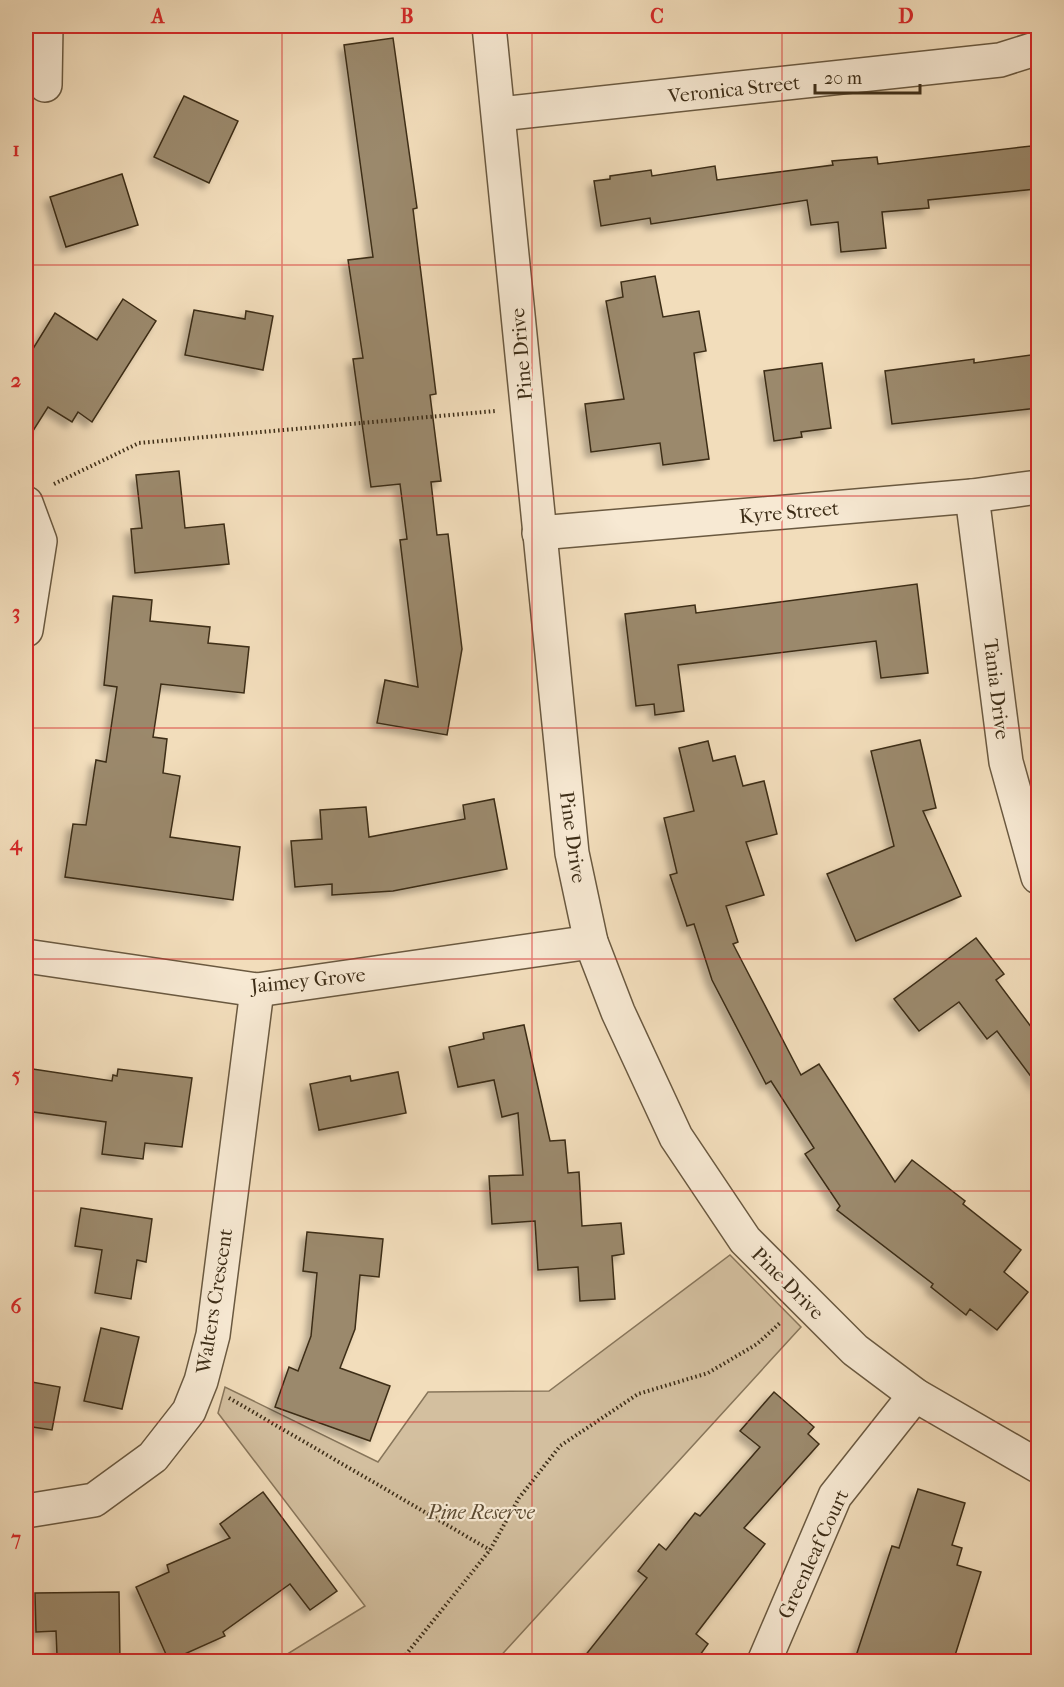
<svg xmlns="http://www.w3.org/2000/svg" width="1064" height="1687" font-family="'IM FELL French Canon',serif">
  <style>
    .park { fill: #d3bf9f; stroke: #88765b; stroke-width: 1.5 }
    .building { fill: #9b896c; stroke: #3d2d17; stroke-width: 1.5; filter: url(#shadow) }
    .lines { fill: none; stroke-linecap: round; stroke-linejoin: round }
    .minor-casing { stroke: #6a5940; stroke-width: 36 }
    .path { stroke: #3d2d17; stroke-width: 4; stroke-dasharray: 1.5 3; stroke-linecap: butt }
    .minor { stroke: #f7e9d3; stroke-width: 33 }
    .grid { fill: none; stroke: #d62828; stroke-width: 1.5; stroke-opacity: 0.55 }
    .labels { text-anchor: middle; stroke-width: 4.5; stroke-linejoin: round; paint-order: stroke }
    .street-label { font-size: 20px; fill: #3d2d17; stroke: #f7e9d3 }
    .park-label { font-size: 20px; font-style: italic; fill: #5b4a32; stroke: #f7e9d3 }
    .neatline { fill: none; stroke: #d62828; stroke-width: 2 }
    .grid-label { font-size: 20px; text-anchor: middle; font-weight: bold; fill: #d62828 }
  </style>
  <defs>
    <filter id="shadow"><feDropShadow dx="-5.5" dy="5.5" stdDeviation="3" flood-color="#0004"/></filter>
  </defs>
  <rect width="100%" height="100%" fill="#f2ddbb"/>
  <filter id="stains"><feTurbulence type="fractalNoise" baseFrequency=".00333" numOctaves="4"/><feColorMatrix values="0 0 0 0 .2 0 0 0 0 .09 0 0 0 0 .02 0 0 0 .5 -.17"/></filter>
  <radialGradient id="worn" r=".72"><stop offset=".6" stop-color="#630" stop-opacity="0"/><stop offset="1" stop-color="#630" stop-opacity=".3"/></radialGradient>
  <path class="park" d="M730 1255 801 1327 496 1661H276L365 1606 218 1413 225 1387 378 1462 428 1392 549 1391Z"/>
  <g class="building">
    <path d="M393 38 417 208 413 209 436 394 430 395 441 481 431 482 437 535 448 534 462 649 447 735 377 723 385 680 418 687 400 540 407 539 400 484 371 487 353 359 363 358 348 260 373 257 344 45Z"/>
    <path d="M184 96 238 121 209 183 154 157Z"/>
    <path d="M1031 146 1036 189 928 200 929 208 882 212 886 248 841 252 838 222 811 225 807 200 651 224 650 218 601 226 594 181 610 179V176L651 170 652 176 715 166 717 180 833 165 832 161 877 157 878 164Z"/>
    <path d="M122 174 138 225 66 247 50 197Z"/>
    <path d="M655 276 663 317 699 311 706 351 694 353 709 459 663 465 660 443 591 452 585 404 624 399 606 301 623 297 621 282Z"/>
    <path d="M123 299 156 321 92 422 78 412 72 422 48 407 26 442V360L55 313 97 340Z"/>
    <path d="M194 310 245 319 246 311 273 316 263 370 185 355Z"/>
    <path d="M1038 354V408L892 424 885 371 974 359V363Z"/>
    <path d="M822 363 831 428 801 432 802 437 774 441 764 371Z"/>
    <path d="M179 471 185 528 224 524 229 564 135 573 131 529 142 528 136 475Z"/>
    <path d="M917 584 928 673 881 678 876 641 678 665 684 711 655 715 654 704 636 706 625 614 695 605 696 613Z"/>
    <path d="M113 596 152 600 150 621 210 627 208 643 249 647 244 693 161 684 153 737 167 739 163 773 180 776 170 837 240 847 233 900 65 877 73 824 86 825 96 760 106 762 117 687 104 685Z"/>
    <path d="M920 740 936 808 923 811 961 896 856 941 827 874 894 846 871 751Z"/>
    <path d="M708 741 713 761 735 756 743 786 764 781 777 834 746 842 764 895 726 906 738 942 733 944 801 1075 819 1064 895 1182 912 1160 965 1201 963 1204 1021 1250 1004 1272 1028 1292 997 1330 970 1309 966 1315 931 1287 933 1284 837 1210 840 1206 805 1154 814 1148 771 1081 766 1084 712 980 694 924 687 926 670 875 677 873 664 818 694 811 679 748Z"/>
    <path d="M494 799 507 869 393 891 332 895V884L295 887 291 841 322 839 320 810 366 807 369 837 465 819 463 805Z"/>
    <path d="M976 938 1004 974 996 980 1038 1036V1086L997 1031 987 1039 959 1002 919 1031 894 999Z"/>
    <path d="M524 1025 550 1141 565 1140 568 1173 579 1172 582 1226 621 1223 624 1254 612 1256 615 1299 580 1301 578 1267 538 1270 535 1221 492 1224 489 1176 523 1175 518 1113 502 1117 494 1080 458 1087 449 1047 484 1039 483 1033Z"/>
    <path d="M26 1068 112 1081 113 1075 117 1076 118 1069 192 1078 182 1147 145 1143 143 1159 102 1154 106 1122 26 1111Z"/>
    <path d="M398 1072 406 1113 319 1130 310 1084 350 1076 351 1081Z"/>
    <path d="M81 1208 152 1219 146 1262 137 1260 131 1299 95 1293 102 1250 75 1246Z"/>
    <path d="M307 1232 383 1239 379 1277 360 1275 355 1329 340 1368 390 1386 370 1441 275 1407 289 1367 298 1371 311 1336 317 1273 303 1271Z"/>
    <path d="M101 1328 139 1337 122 1409 84 1401Z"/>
    <path d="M26 1381 60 1387 52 1430 26 1426Z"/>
    <path d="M774 1392 814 1427 808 1434 819 1444 744 1528 765 1544 696 1634 708 1644 695 1662H580L647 1578 638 1571 659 1544 666 1550 695 1513 700 1516 760 1447 740 1431Z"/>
    <path d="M918 1489 965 1503 952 1545 962 1548 957 1565 981 1572 953 1662H854L892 1546 899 1548Z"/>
    <path d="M263 1492 337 1591 310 1610 290 1584 223 1632 225 1636 169 1661 136 1587 169 1572 167 1565 230 1538 220 1524Z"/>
    <path d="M119 1592 120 1662H73V1655H57L56 1631 36 1632 35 1593Z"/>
  </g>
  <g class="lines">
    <g class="minor-casing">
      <g id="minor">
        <path d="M489 26 572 853 591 942 618 1012 676 1137 745 1240 855 1350 915 1395 1038 1466"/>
        <path d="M45 85 46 26"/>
        <path d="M499 114 1000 60 1038 48"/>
        <path d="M972 496 1006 762 1038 877"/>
        <path d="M26 503 40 541 26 630"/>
        <path d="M539 533 972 496 1038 487"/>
        <path d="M26 956 257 990 591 942"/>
        <path d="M26 1511 94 1500 153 1457 189 1411 201 1381 213 1335 257 990"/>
        <path d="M764 1662 835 1496 915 1395"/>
      </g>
    </g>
    <g class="path">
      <path d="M54 484 139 443 495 411"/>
      <path d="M229 1398 490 1550"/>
      <path d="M400 1662 490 1550 519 1498 560 1446 638 1394 708 1373 757 1344 780 1323"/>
    </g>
    <use href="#minor" class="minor"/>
  </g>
  <path class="grid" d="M282 26V1662M532 26V1662M782 26V1662M26 265H1038M26 496H1038M26 728H1038M26 959H1038M26 1191H1038M26 1422H1038"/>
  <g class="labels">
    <g class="street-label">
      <text transform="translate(734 89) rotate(-6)" y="7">Veronica Street</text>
      <text transform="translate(521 354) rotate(-95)" y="7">Pine Drive</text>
      <text transform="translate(789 512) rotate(-5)" y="7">Kyre Street</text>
      <text transform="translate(997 689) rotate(83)" y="7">Tania Drive</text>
      <text transform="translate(573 837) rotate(82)" y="7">Pine Drive</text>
      <text transform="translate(308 980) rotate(-6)" y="7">Jaimey Grove</text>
      <text transform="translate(788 1283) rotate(45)" y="7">Pine Drive</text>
      <text transform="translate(214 1301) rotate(-81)" y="7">Walters Crescent</text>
      <text transform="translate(813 1554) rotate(-65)" y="7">Greenleaf Court</text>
    </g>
    <g class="park-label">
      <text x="481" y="1519">Pine Reserve</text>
    </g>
  </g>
  <rect width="1064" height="1687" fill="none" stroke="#f2ddbb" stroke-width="66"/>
  <path d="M815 84v9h105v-9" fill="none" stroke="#3d2d17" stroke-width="3"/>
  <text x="824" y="84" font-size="18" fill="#3d2d17" stroke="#f7e9d3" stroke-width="4.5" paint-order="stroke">20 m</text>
  <rect x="33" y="33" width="998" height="1621" class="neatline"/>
  <g class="grid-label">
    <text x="158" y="23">A</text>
    <text x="407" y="23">B</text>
    <text x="657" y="23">C</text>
    <text x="906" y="23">D</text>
    <text x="16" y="156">1</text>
    <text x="16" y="387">2</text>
    <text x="16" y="619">3</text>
    <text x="16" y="850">4</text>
    <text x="16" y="1082">5</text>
    <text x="16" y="1313">6</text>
    <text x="16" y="1545">7</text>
  </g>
  <rect width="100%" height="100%" filter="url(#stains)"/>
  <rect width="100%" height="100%" fill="url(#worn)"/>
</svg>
